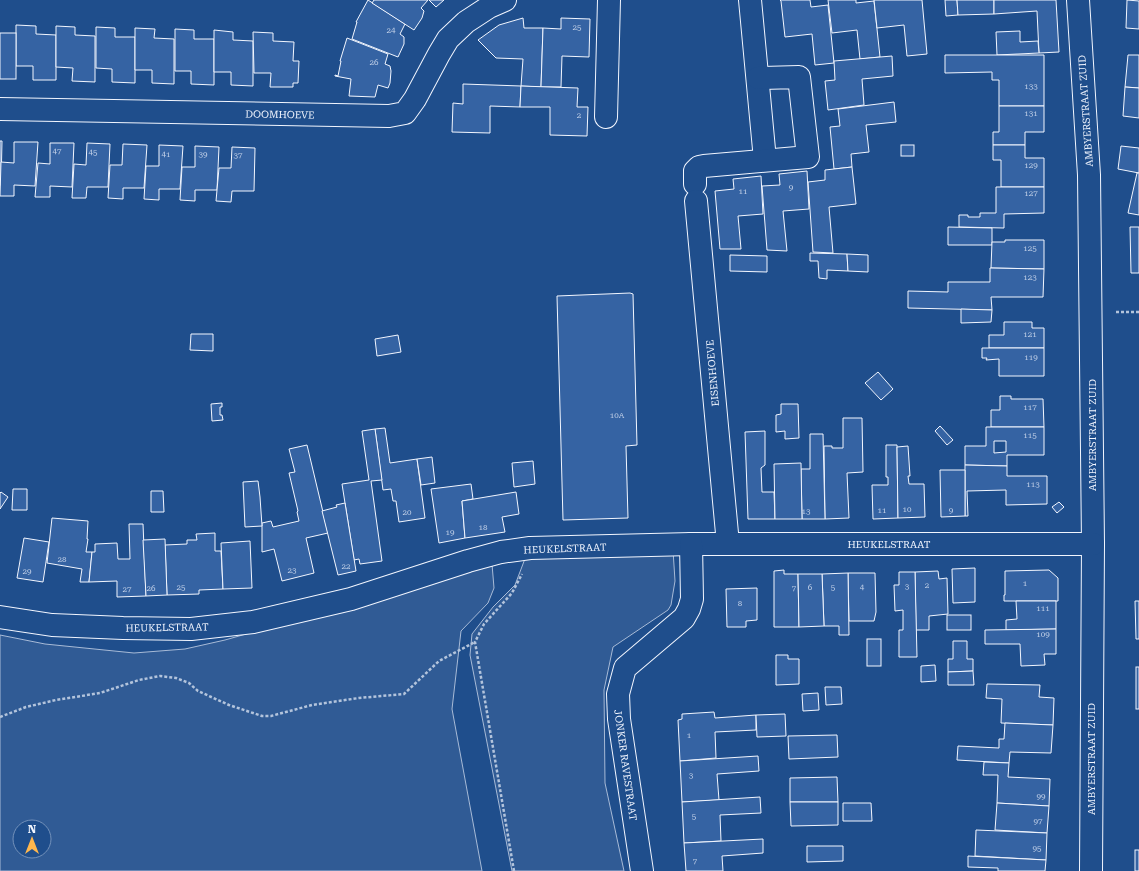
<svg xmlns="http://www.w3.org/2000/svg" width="1139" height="871" font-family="'Roboto Serif',serif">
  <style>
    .built { fill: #305b95; stroke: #a8bbd7; fill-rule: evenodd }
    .building { fill: #3563a3; stroke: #f2f6ff; fill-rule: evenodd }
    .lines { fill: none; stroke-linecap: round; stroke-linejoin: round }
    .minor-casing { stroke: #f2f6ff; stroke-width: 24 }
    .path { stroke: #b3c4dc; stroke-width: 2.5; stroke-dasharray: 3 2; stroke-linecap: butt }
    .minor { stroke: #1f4e8c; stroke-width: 22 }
    .labels { text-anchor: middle; stroke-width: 3; stroke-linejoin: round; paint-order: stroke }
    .number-label { font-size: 8px; fill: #c3d1e8 }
    .street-label { font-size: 10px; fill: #f2f6ff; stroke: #1f4e8c }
  </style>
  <rect width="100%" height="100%" fill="#1f4e8c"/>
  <g class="built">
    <path d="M673 550 675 581 671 605 668 610 613 647 604 690 605 783 624 871H512L470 655 472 634 493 607 515 585 526 556Z"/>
    <path d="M492 564 494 588 488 603 461 631 452 709 482 871H0V635L45 644 134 653 185 649 225 640ZM20 827H44V851H20Z"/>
  </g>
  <g class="building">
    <path d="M368 0 405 24 400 34 404 37V44L398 57 352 39 357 22H356Z"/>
    <path d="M374 0H428L421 8 424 11 422 18 414 30 372 3Z"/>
    <path d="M429 0H444L436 7Z"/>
    <path d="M780 0H810L811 7 828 5 834 63 815 65 812 34 785 37 781 1Z"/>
    <path d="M828 0H856V3L874 1 880 57 860 59 857 30 832 33Z"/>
    <path d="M874 0H922L927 54 907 56 904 25 877 28Z"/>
    <path d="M945 0H957L958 15 946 16Z"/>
    <path d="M957 0H994V14L958 15Z"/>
    <path d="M994 0H1056L1059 52 1039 53 1037 11 994 14Z"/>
    <path d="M1127 0 1139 1V29L1126 28Z"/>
    <path d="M523 18 524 28H543L541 87 521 86 523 59 496 58 478 40 499 25Z"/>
    <path d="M561 18 590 19 589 57 562 56 561 87H541L543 28 561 29Z"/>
    <path d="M16 25 36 26V34L56 35V80H33V66H16Z"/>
    <path d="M56 26 75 27V35L95 36V82L72 81 73 68 56 67Z"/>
    <path d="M96 27 115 28V37H135V83L112 82V69L96 68Z"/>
    <path d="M135 28 155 29 154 38 174 39V84L152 83V70H135Z"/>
    <path d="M175 29 194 30V39H214V85L191 84V71H175Z"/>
    <path d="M214 30 233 32V40L253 41V86L231 85V72H214Z"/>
    <path d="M1020 31V42L1038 41 1039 53 997 55 996 32Z"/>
    <path d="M253 32 273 33V41L294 42 293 61H299L298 83H293V87H270L271 73H254Z"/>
    <rect x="0" y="33" width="16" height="46"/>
    <path d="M347 38 388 54 385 64 390 66 391 71 390 83 388 88 378 85 375 97 349 96 351 79 335 76V75L338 76 341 61H340Z"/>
    <path d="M945 55H1044V106H999V80H992V72L945 73Z"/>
    <path d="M1128 55H1139V88L1125 87Z"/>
    <path d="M892 56 893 76 862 79 864 105 828 110 825 81 835 80 834 61Z"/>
    <path d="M463 84 521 86 520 107 490 106V133L452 132 453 103 463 104Z"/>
    <path d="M521 86 578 88 577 107H588L587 136 550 135V107H520Z"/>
    <path d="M1125 87 1139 88V118L1123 116Z"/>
    <path d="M894 102 896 122 866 125 869 152 851 154 852 167 834 169 830 127 840 126 838 109Z"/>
    <path d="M999 106H1044V132H1025V145H993V132H999Z"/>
    <path d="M0 141H2L1 185H0Z"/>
    <path d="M14 142H38L35 186 14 185V196H0L1 162 14 163Z"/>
    <path d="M50 143H74L72 187 50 186V197H35L38 163 50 164Z"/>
    <path d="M87 143 110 144 108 187H87L86 198H72L74 164 86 165Z"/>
    <path d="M123 144 147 145 144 188H123V199L108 198 110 165H122Z"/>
    <path d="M159 145 183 146 180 189H159V200L144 199 146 166H159Z"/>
    <rect x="901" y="145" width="13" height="11"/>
    <path d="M993 145H1025V158H1044V187H1001V160H993Z"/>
    <path d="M195 146 219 147 217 190H195V201L180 200 182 167H195Z"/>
    <path d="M1121 146 1139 148V173L1118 169Z"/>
    <path d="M232 147 255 148 254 191H232L231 202 216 201 219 168H231Z"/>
    <path d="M852 167 856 204 829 207 833 253 813 252 808 182 825 180V170Z"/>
    <path d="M807 171 809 209 783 211 787 251 767 250 762 186 780 185 779 174Z"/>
    <path d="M1137 173H1139V215L1128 213Z"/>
    <path d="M761 176 763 214 738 216 741 249H720L715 191 734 189 733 179Z"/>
    <path d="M996 187H1044V213L1004 214V228L959 227V215H968V217H980V213H996Z"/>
    <path d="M948 227 992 228V245H948Z"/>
    <path d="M1130 227H1139V273H1131Z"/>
    <path d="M1005 240H1044V269L991 268 992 242H1005Z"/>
    <path d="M810 253 847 254 848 271 827 270V279L819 278 818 261H810Z"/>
    <path d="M847 254 868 255V272L848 271Z"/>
    <path d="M730 255 767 256V272L730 271Z"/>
    <path d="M990 268 1044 269 1043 297H991L992 310 908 308V291L948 292V282H990Z"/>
    <path d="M630 293 633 294 637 445 626 446 628 518 563 520 557 296Z"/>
    <path d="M961 309 992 310 991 322 961 323Z"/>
    <path d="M1004 322H1032V328H1044V348H989V335H1004Z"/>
    <path d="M191 334H213V351L190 350Z"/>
    <path d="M398 335 401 352 377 356 375 339Z"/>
    <path d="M982 348H1044V376H999V359L986 360 987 358H982Z"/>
    <path d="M878 372 893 389 881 400 865 383Z"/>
    <path d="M1000 396H1011V399H1043L1044 427H991V410H1000Z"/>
    <path d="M222 403V407H220V415H222L223 420 212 421 211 404Z"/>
    <path d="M781 404H798L799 438 785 439V431L776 432V415L781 414Z"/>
    <path d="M843 418H862L863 472 847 473 849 518 825 519 824 446H832V448H843Z"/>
    <path d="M940 426 953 440 947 445 935 431Z"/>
    <path d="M986 427H1044V455H1007V466L965 465V446H986ZM994 441H1006V452L994 453Z"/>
    <path d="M385 428 390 463 417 459 425 518 399 522 396 501H393L391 489 383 490 375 429Z"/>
    <path d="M375 429 382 480 371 481 382 561 360 564 359 559 354 560 342 484 369 480 362 431Z"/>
    <path d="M765 431V465L761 468 762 492H774L775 519H748L745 432Z"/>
    <path d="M810 434H823L825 519H802L801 469H810Z"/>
    <path d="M307 445 328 533 306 538 314 573 282 581 274 549 262 552V523L271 521 273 527 299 521 297 512 298 511 289 473 295 472 289 449Z"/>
    <path d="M886 445H897L898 518 873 519 872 485H888V477H886Z"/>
    <path d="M908 446 910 476H908L909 484H924L925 517 898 518 897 447Z"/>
    <path d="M432 457 435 483 421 485 417 459Z"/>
    <path d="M533 461 535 484 514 487 512 463Z"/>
    <path d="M801 463 802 519H775L774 464Z"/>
    <path d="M965 465 1007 466V476H1047V504L1006 505V490L967 491 968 516H965Z"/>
    <path d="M940 470H965V516L941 517Z"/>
    <path d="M258 481 260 497 262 526 245 527 243 482Z"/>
    <path d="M471 484 473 499 462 501 465 538 439 543 431 489Z"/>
    <path d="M13 489H27V510H12Z"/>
    <path d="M151 491H163L164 512H151Z"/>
    <path d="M1 492 8 497 0 509V493Z"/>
    <path d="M516 492 519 514 502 517 505 532 465 538 462 501Z"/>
    <path d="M1059 502 1064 507 1057 513 1052 507Z"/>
    <path d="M345 503 356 571 338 575 322 511 337 507 336 505Z"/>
    <path d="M52 518 88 521 87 539H88L86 552H92L89 582H80L82 569 47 563Z"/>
    <path d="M129 524H143L146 596 117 597V581L89 582 92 552H95V544L117 543 118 559H130Z"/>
    <path d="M215 533V551H221L223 589 199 590V594L167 595 165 545 187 544V540H197L196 534Z"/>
    <path d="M24 538 49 542 43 582 17 578Z"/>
    <path d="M165 539 167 595 146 596 143 540Z"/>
    <path d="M250 541 252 588 223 589 221 543Z"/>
    <path d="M975 568V602L953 603 952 569Z"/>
    <path d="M784 570V574H798L799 627H774V571Z"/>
    <path d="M1049 570 1058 578V601H1004V595H1005V571Z"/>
    <path d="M938 571 939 579 947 578 948 614 929 616V630H916L915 572Z"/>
    <path d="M899 572H915L917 657H899V630H903V610L895 611 894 585H899Z"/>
    <path d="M848 573H875L876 612 874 621H849Z"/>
    <path d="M848 573 849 635H839V626H824L822 574Z"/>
    <path d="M798 574H822L824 626 799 627Z"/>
    <path d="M757 588V620L746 621V627H727L726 589Z"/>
    <path d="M1016 601H1056V629L1006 630V620L1017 619Z"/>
    <path d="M1135 601H1139V639H1136Z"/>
    <rect x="947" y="615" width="24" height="15"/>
    <path d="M1056 629V654H1044L1045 665 1021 666 1020 644H985V630Z"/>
    <rect x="867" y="639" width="14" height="27"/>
    <path d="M953 641H967V659H973V671L948 672V659H953Z"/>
    <path d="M776 655H788V659H799V684L776 685Z"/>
    <path d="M935 665 936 681 921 682V666Z"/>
    <rect x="1136" y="667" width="3" height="42"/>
    <path d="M973 671 974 685H948V672Z"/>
    <path d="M987 684 1040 685 1039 697 1054 698 1053 725 1001 723 1002 699 986 698Z"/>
    <path d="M825 687H841L842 704 826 705Z"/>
    <path d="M818 693 819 710 803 711 802 694Z"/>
    <path d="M714 712 715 718 756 715V730L715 732 716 758 680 761 678 720 682 719V714Z"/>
    <path d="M785 714 786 736 757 737 756 715Z"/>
    <path d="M1005 723 1053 725 1051 753 1010 752 1009 763 957 760 958 746 999 748V739H1004Z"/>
    <path d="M837 735 838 757 789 759 788 736Z"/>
    <path d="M758 756 759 771 717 774 719 800 682 802 680 761Z"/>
    <path d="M984 762 1009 763 1008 777 1050 779 1049 806 997 803 998 775H983Z"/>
    <path d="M837 777 838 802H790V778Z"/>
    <path d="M760 797 761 813 720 815 721 841 684 843 682 802Z"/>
    <path d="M790 802H838V825L791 826Z"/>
    <path d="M843 803H871L872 821H843Z"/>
    <path d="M997 803 1049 806 1047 833 995 830Z"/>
    <path d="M976 830 1047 833 1046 860 975 856Z"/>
    <path d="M763 839V853L722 856 723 871H686L684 843Z"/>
    <path d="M807 846H843V861L807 862Z"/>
    <rect x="1135" y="850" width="4" height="21"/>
    <path d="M968 856 1046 860 1045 871H998V868L968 867Z"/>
  </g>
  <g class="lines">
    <g class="minor-casing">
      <g id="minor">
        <path d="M750 0 765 160"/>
        <path d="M1078 0 1089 175 1093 544 1091 871"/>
        <path d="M0 109 389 116 405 113 415 99 439 54 448 39 466 22 489 7 505 0"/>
        <path d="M606 117 609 0"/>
        <path d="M695 184V171L699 167 704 166 808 157 799 77 758 78"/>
        <path d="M696 201 728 544"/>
        <path d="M0 617 52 625 123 628 191 629 253 622 351 599 468 561 501 552 530 548 691 544H1093"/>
        <path d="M642 871 619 719 618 694 625 668 684 618 689 609 692 599 691 544"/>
      </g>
    </g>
    <g class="path">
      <path d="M1116 312H1139"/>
      <path d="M0 717 26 707 56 700 100 693 139 680 160 676 176 678 189 683 198 691 229 705 262 716H271L312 705 359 698 404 694 439 661 475 642"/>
      <path d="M514 871 475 642 484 624 512 593 522 574"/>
    </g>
    <use href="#minor" class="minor"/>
  </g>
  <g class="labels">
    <g class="number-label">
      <text x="577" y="30">25</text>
      <text x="391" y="33">24</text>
      <text x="374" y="65">26</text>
      <text x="1031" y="89">133</text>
      <text x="1031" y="116">131</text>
      <text x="579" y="118">2</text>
      <text x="57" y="154">47</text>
      <text x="93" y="155">45</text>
      <text x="166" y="157">41</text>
      <text x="203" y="157">39</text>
      <text x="238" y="158">37</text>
      <text x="1031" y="168">129</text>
      <text x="791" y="190">9</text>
      <text x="743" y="194">11</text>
      <text x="1031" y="196">127</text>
      <text x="1030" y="251">125</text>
      <text x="1030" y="280">123</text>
      <text x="1030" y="337">121</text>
      <text x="1031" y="360">119</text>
      <text x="1030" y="410">117</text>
      <text x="617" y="418">10A</text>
      <text x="1030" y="438">115</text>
      <text x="1033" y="487">113</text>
      <text x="907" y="512">10</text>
      <text x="882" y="513">11</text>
      <text x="951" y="513">9</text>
      <text x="806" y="514">13</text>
      <text x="407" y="515">20</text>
      <text x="483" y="530">18</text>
      <text x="450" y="535">19</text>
      <text x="62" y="562">28</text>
      <text x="346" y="569">22</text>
      <text x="292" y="573">23</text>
      <text x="27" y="574">29</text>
      <text x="1025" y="586">1</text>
      <text x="927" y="588">2</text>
      <text x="907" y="589">3</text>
      <text x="181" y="590">25</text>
      <text x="810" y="590">6</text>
      <text x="833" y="590">5</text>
      <text x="862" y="590">4</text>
      <text x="151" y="591">26</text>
      <text x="794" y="591">7</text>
      <text x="127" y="592">27</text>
      <text x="740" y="606">8</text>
      <text x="1043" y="611">111</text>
      <text x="1043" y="637">109</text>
      <text x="689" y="738">1</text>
      <text x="691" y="778">3</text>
      <text x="1041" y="799">99</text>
      <text x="694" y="819">5</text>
      <text x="1038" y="824">97</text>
      <text x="1037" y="851">95</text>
      <text x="695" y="864">7</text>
    </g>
    <g class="street-label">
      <text transform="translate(1085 111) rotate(-94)" y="4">AMBYERSTRAAT ZUID</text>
      <text transform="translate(280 114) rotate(1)" y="4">DOOMHOEVE</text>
      <text transform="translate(712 373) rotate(-95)" y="4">EISENHOEVE</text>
      <text transform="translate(1092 435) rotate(-90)" y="4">AMBYERSTRAAT ZUID</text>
      <text x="889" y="548">HEUKELSTRAAT</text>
      <text transform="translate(565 548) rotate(-2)" y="4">HEUKELSTRAAT</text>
      <text transform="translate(167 627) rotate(-1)" y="4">HEUKELSTRAAT</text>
      <text transform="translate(1091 759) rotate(-90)" y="4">AMBYERSTRAAT ZUID</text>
      <text transform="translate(626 765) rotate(82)" y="4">JONKER RAVESTRAAT</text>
    </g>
  </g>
  <g transform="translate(32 839)"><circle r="19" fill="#1f4e8c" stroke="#7391ba"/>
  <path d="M0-3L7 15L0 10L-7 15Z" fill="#ffb74d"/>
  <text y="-6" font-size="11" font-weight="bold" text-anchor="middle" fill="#f2f6ff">N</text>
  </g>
</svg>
